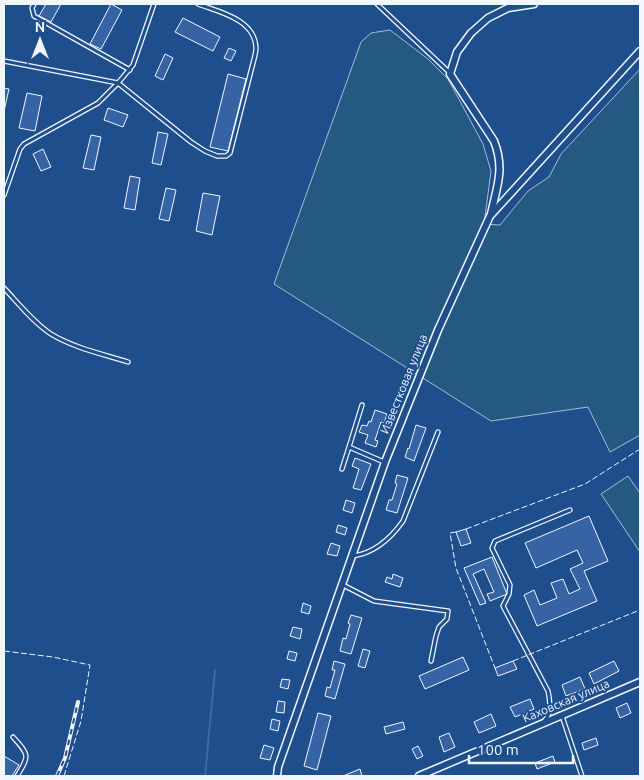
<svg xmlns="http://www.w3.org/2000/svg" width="644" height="780" font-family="Ubuntu,sans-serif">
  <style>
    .green { fill: #245a82; stroke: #a8bbd7 }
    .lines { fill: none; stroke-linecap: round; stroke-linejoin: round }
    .stream { stroke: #3b69a3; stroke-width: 2 }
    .building { fill: #3563a3; stroke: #f2f6ff }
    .service-casing { stroke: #f2f6ff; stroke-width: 5.5 }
    .minor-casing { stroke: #f2f6ff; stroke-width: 9 }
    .service { stroke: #1f4e8c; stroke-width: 3 }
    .minor { stroke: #1f4e8c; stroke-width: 6 }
    .rail-casing { stroke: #f2f6ff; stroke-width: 4 }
    .rail { stroke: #1f4e8c; stroke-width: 2; stroke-dasharray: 5.5; stroke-linecap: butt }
    .fence { stroke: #f2f6ff; stroke-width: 1; stroke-dasharray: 6 2.5; stroke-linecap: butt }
    .labels { text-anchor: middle; stroke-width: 4; stroke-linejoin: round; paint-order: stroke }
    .street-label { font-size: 12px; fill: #f2f6ff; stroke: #1f4e8c }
  </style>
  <rect width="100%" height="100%" fill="#1f4e8c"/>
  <g class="green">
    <path d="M390 30 428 59 448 79 483 144 491 171 484 224 500 225 528 191 549 177 561 154 640 69V435L610 452 588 407 491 421 274 284 361 42 371 33Z"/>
    <path d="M628 476 640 493V552L601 494Z"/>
  </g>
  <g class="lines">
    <path class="stream" d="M205 776 215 670"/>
  </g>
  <g class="building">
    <path d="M46 4H61L51 22 39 16Z"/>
    <path d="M111 4 122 10 101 49 90 44Z"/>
    <path d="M183 18 220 37 213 51 175 32Z"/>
    <path d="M229 48 236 51 231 61 224 58Z"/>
    <path d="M165 54 173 58 163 80 155 76Z"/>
    <path d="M228 74 246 79 228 151 210 147Z"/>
    <path d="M4 88 9 89 4 111Z"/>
    <path d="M27 93 42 96 35 131 19 128Z"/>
    <path d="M108 108 128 115 123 127 104 120Z"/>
    <path d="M158 132 168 134 161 165 152 163Z"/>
    <path d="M91 135 101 137 94 170 83 168Z"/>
    <path d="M43 149 51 167 41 171 33 154Z"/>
    <path d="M130 176 140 178 135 210 124 208Z"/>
    <path d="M166 188 176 190 169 221 159 219Z"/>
    <path d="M203 193 220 196 212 235 196 231Z"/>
    <path d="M375 410 387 414 384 423 381 422 375 440 378 441 376 447 365 443 368 435 359 432 362 425 367 426 369 421 371 422Z"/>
    <path d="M416 425 426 428 414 461 405 457 408 448 409 449Z"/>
    <path d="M355 458 371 464 361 490 353 488 359 469 352 466Z"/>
    <path d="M397 475 408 478 397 513 386 510 389 500H392L397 484 395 483Z"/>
    <path d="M346 500 355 503 352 513 343 510Z"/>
    <path d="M589 516 608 561 584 571 597 601 537 626 524 595 534 590 540 605 557 598 551 583 563 579 569 594 580 589 570 569 583 563 577 550 536 568 525 543Z"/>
    <path d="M338 525 347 528 345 535 336 532Z"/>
    <path d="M466 529 471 543 461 546 456 532Z"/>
    <path d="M331 543 340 546 337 556 327 554Z"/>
    <path d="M492 557 507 594 490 601 487 594 494 592 484 569 473 574 486 603 480 605 464 568Z"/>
    <path d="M393 574 403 578 400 587 385 582 387 577 392 579Z"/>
    <path d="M303 603 311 606 309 614 301 612Z"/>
    <path d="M351 615 362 618 351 654 340 651 343 638 346 639 350 624 348 623Z"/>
    <path d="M293 627 302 629 300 639 290 636Z"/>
    <path d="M363 649 370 651 365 668 358 666Z"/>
    <path d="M289 651 297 653 295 661 287 659Z"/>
    <path d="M463 657 469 670 425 689 419 676Z"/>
    <path d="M334 661 345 664 335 699 325 696 327 687 330 688 335 670H332Z"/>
    <path d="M513 661 517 669 498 676 495 668Z"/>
    <path d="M614 661 619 671 594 684 589 673Z"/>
    <path d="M580 677 585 689 566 696 562 685Z"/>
    <path d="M282 679 290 680 288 689 280 687Z"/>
    <path d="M530 699 534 709 515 717 510 707Z"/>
    <path d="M278 701 285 702 284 713 276 712Z"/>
    <path d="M627 703 631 713 620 718 616 708Z"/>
    <path d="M318 713 331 716 317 770 304 766Z"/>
    <path d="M491 714 496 726 479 733 474 722Z"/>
    <path d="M272 719 280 721 278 731 270 729Z"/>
    <path d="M403 722 405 729 386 734 384 727Z"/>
    <path d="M449 733 455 747 444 752 439 737Z"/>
    <path d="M596 738 598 745 584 750 582 743Z"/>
    <path d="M264 745 274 748 270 760 260 758Z"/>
    <path d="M418 746 423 756 417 759 412 749Z"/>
    <path d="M4 756 19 765 12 776H4Z"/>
    <path d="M553 756 555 762 537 769 535 763Z"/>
    <path d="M360 769 362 776H343Z"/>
  </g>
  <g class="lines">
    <g class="service-casing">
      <g id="service">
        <path d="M34 4 32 8 34 16 130 70"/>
        <path d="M377 4 450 73"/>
        <path d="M4 61 118 83 133 65 154 4"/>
        <path d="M4 195 20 149 24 144 98 103 118 83 191 142 205 151 217 156H226L230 153 253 63C254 59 256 53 256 48 255 19 219 12 198 4"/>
        <path d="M4 288C19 304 33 322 51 334 74 348 103 354 128 362"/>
        <path d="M362 405 349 447 384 462"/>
        <path d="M342 469 349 447"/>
        <path d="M353 556C374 553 391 538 403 521L438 432"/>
        <path d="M343 585 374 601 448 611 447 619 439 627 436 636 431 661"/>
        <path d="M562 716 582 776"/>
        <path d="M545 720C552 713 550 700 548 691L503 606 509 594 510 585 492 548 495 541 570 510"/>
        <path d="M13 737C29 755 30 755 17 776"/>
      </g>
    </g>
    <g class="minor-casing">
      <g id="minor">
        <path d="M491 214C497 186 505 169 494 141L450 74 457 52 471 33 488 18 508 8 534 4"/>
        <path d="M277 776 278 767 385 462 438 330 490 216 640 51"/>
        <path d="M419 776 640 682"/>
      </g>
    </g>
    <use href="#service" class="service"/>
    <use href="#minor" class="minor"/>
    <g class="rail-casing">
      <path id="rail" d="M57 776 65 758 78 702"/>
    </g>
    <use href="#rail" class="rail"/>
    <g class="fence">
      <path d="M466 529 585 484 640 449"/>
      <path d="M456 532 450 533 456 568 495 668"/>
      <path d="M4 651 53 657 90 665 81 721 64 776"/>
      <path d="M513 661 640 610"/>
    </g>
  </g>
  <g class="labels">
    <g class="street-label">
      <text transform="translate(404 384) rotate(-68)" y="4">Известковая улица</text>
      <text transform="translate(566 701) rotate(-23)" y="4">Каховская улица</text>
    </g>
  </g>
  <rect width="644" height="780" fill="none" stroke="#f2f6ff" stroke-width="10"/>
  <g transform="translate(40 40)" stroke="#1f4e8c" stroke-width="4" paint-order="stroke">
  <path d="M0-4L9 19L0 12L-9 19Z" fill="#f2f6ff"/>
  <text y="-8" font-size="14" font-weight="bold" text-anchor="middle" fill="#f2f6ff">N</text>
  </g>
  <path d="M469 755v8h104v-8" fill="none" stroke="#f2f6ff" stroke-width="2.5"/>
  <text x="477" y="755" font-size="15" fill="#f2f6ff" stroke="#1f4e8c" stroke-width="4" paint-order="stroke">100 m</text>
</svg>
